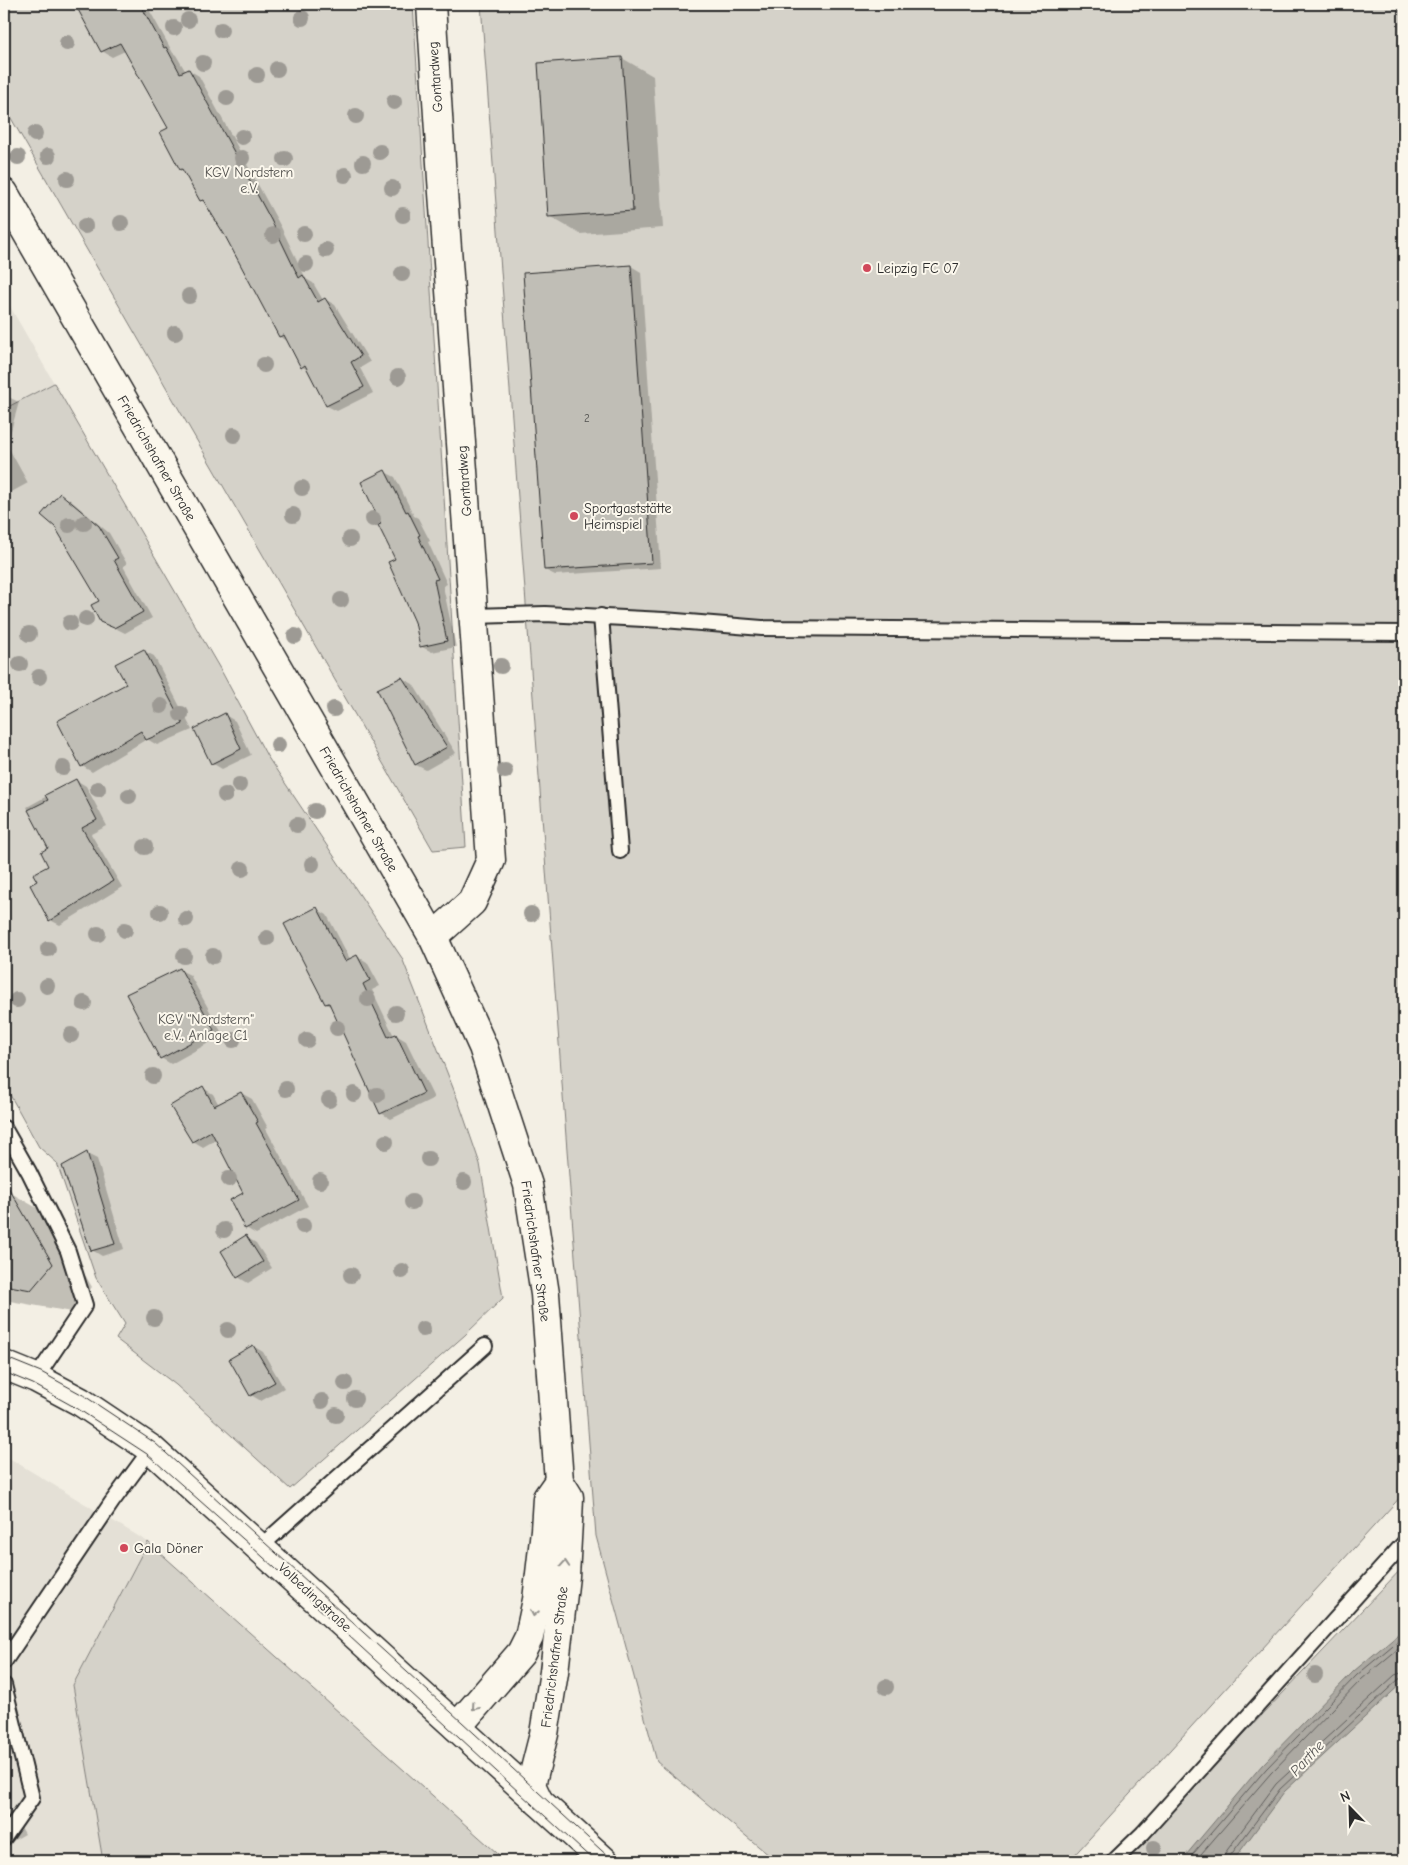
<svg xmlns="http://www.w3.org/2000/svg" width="1408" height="1865" font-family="'Comic Neue',sans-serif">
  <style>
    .built { fill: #e4e0d6 }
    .green { fill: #d5d2c9; stroke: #807e7a }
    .water { fill: #aca9a2; stroke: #787772 }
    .shadow { fill: #0003 }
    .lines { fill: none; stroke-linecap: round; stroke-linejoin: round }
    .shore { stroke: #5f5d5b; stroke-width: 1 }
    .building { fill: #c0beb6; stroke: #2b2b2b }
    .lane-casing { stroke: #2b2b2b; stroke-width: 18 }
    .street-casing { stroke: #2b2b2b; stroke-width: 31 }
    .secondary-casing { stroke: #2b2b2b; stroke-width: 31 }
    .lane { stroke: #fbf7ec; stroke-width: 14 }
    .street { stroke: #fbf7ec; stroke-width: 28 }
    .secondary { stroke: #fbf7ec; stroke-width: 28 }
    .tram { stroke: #2b2b2b; stroke-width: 1 }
    .tree { fill: #9d9a94 }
    .oneway { stroke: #93918c }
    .poi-dot { fill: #d1495b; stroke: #fbf7ec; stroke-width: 2 }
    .labels { text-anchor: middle; stroke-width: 4; stroke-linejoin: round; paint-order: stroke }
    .number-label { font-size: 11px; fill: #50504e }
    .street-label { font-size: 14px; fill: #2b2b2b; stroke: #fbf7ec }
    .park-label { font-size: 14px; fill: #565552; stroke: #fbf7ec }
    .poi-label { font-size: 14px; fill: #2b2b2b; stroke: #fbf7ec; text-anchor: start }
    .water-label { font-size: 15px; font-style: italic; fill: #585755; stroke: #fbf7ec }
  </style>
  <rect width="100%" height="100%" fill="#f3efe4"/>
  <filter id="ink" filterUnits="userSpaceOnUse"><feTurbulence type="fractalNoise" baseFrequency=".02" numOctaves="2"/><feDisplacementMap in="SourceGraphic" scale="10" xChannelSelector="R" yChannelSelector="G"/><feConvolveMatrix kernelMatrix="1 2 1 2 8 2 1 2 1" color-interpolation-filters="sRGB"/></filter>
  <g filter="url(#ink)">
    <g class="built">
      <path d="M4 296 54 383 4 409Z"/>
      <path d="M4 1455 148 1542 73 1685 103 1861H4Z"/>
    </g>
    <g class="green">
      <path d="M4 4H413L466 847 433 850 4 106Z"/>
      <path d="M481 4H1404V1493L1069 1861H776L657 1762 596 1536Z"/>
      <path d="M54 383 223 674 267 756 402 958 459 1103 480 1164 503 1298 465 1335 290 1489 176 1385 116 1339 125 1324 96 1278 57 1163 39 1147 4 1084V409Z"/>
      <path d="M148 1542 506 1861H103L73 1685Z"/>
      <path d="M1404 1566V1861H1123Z"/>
    </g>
    <path class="water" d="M1404 1629V1681L1284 1792 1233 1861H1181L1262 1765 1354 1671Z"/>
    <g class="shadow">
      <path d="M95 4H146L173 53 176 55 186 72 189 70 199 76 281 227 306 279 313 283 323 300 325 299 335 305 370 362 360 368 373 393 337 411 327 406 310 371 302 367 288 341 280 337 225 233 207 204 201 200 185 171 181 169 170 128 125 51 112 57 102 51 80 11Z"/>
      <path d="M622 58 653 76 663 228 580 234 549 216Z"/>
      <path d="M631 266 641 272 661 568 555 575 545 570Z"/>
      <path d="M4 395 19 402 7 445 28 483 6 495 4 494Z"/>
      <path d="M385 472 395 477 414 516 418 518 430 541 428 542 447 584 443 586 456 647 432 652 422 647 397 559 383 525Z"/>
      <path d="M60 494 70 500 109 533 127 564 123 566 152 618 125 633 101 621 100 601Z"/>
      <path d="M144 651 154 656 192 730 157 745 147 739 92 772 82 766 127 684Z"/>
      <path d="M402 678 413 684 456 753 426 770 416 765 379 690Z"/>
      <path d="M225 715 235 721 251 755 222 769 212 763Z"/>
      <path d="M76 780 86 786 107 826 91 834 122 887 60 925 50 920 66 868 57 864 27 807Z"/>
      <path d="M317 909 327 915 350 959 357 956 367 962 380 986 372 990 394 1036 396 1035 406 1041 434 1098 391 1119 381 1113 332 1007 326 1004Z"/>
      <path d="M180 970 190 975 223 1035 171 1064 161 1058Z"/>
      <path d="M203 1088 213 1094 219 1105 241 1093 252 1099 268 1128 266 1129 308 1206 256 1234 246 1228 245 1194 217 1139 203 1147 193 1141Z"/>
      <path d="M87 1154 97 1159 124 1249 102 1256 92 1250Z"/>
      <path d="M11 1193 51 1216 92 1287 72 1312 4 1300V1197Z"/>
      <path d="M246 1237 256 1243 272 1268 248 1283 238 1277Z"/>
      <path d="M253 1346 263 1352 284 1388 261 1401 251 1395Z"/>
      <path d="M4 1797 25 1834 4 1846Z"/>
    </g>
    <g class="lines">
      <g class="shore">
        <path d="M1187 1861 1266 1769 1357 1675 1404 1636"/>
        <path d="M1195 1861 1271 1773 1362 1679 1404 1644"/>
        <path d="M1223 1861 1225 1853 1276 1784 1395 1675 1404 1672"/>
        <path d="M1229 1861 1230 1856 1280 1789 1399 1679 1404 1678"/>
      </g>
    </g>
    <g class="building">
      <path d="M75 4H140L164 48 166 47 180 73 189 69 271 220 299 278 303 275 318 302 325 298 361 356 351 362 364 387 326 406 305 365 301 368 284 335 279 337 224 234 203 200 200 201 182 169 180 170 160 132 168 128 120 43 101 52Z"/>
      <path d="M622 57 633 211 548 217 538 63Z"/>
      <path d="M631 265 652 563 544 570 523 273Z"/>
      <path d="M385 470 406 512 408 511 420 535 418 536 438 579 434 580 447 641 420 647 415 622 388 562 395 559 378 525 381 524 361 482Z"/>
      <path d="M60 493 99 526 118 558 114 560 143 612 114 628 100 622 91 605 99 601 55 527 41 515Z"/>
      <path d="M144 649 183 724 146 740 141 731 81 767 57 721 126 684 115 664Z"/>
      <path d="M402 677 447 747 415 765 377 689Z"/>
      <path d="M225 713 241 749 211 764 194 729Z"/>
      <path d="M76 779 97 820 82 828 113 881 49 921 30 885 37 881 33 874 48 866 41 852 48 848 28 810 48 800 45 795Z"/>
      <path d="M317 907 345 961 357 955 370 980 363 984 388 1037 396 1034 424 1093 380 1114 329 1003 325 1004 284 924Z"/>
      <path d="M180 968 214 1030 160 1059 126 994Z"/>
      <path d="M203 1086 214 1106 241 1092 258 1122 256 1123 299 1200 245 1229 230 1200 243 1193 211 1131 192 1142 170 1106Z"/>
      <path d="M87 1152 115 1244 91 1251 62 1166Z"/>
      <path d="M4 1180 53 1264 31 1290 4 1285Z"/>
      <path d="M246 1235 263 1262 237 1278 221 1251Z"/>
      <path d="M253 1345 275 1382 250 1396 229 1359Z"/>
    </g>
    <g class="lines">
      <g class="lane-casing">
        <g id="lane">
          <path d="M474 616 545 614 664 620 762 628 1404 633"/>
          <path d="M601 616 620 851"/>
          <path d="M4 1128 29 1172 68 1251 85 1305 36 1378"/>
          <path d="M260 1547 485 1346"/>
          <path d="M4 1662 112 1502 151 1449"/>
          <path d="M4 1685 32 1798 4 1838"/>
          <path d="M1114 1861 1143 1833 1404 1543"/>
        </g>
      </g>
      <g class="street-casing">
        <path id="street" d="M431 4 442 179 491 860 472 902 433 937"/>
      </g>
      <g class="secondary-casing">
        <g id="secondary">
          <path d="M4 193 433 937 483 1047 528 1185 545 1294 559 1481 569 1497 568 1521 565 1576 554 1672 544 1734 531 1785 539 1802"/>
          <path d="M4 1365 36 1378 81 1402 151 1449 604 1861"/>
          <path d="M457 1727 521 1653 529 1637 537 1600 545 1530 547 1498 559 1481"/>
        </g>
      </g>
      <use href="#lane" class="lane"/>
      <use href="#street" class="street"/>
      <use href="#secondary" class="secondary"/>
      <g class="tram">
        <path d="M4 1357 41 1372 83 1395 155 1443 462 1722 613 1861"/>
        <path d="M4 1372 33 1384 78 1409 147 1454 251 1546 594 1861"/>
      </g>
    </g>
    <g class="tree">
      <circle cx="302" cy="18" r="8"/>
      <circle cx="188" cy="20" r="8"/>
      <circle cx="174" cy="28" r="8"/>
      <circle cx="221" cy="30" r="8"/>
      <circle cx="67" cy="43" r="8"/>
      <circle cx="203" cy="63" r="8"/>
      <circle cx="277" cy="69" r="8"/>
      <circle cx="257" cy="75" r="8"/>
      <circle cx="227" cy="98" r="8"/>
      <circle cx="394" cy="102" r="8"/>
      <circle cx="356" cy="116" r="8"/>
      <circle cx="35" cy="134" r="8"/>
      <circle cx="242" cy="137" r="8"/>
      <circle cx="380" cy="152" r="8"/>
      <circle cx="48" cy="156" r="8"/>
      <circle cx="18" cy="157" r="8"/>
      <circle cx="242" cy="158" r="8"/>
      <circle cx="285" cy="159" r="8"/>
      <circle cx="363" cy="163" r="8"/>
      <circle cx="345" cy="175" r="8"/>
      <circle cx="67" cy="179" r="8"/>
      <circle cx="392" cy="188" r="8"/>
      <circle cx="403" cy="215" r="8"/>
      <circle cx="121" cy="223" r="8"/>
      <circle cx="85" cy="226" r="8"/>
      <circle cx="304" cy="234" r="8"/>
      <circle cx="273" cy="235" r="8"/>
      <circle cx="326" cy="250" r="8"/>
      <circle cx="306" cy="264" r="8"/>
      <circle cx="402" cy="274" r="8"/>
      <circle cx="189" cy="296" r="8"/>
      <circle cx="175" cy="333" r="8"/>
      <circle cx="264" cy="365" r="8"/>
      <circle cx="398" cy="377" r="8"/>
      <circle cx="234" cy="435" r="8"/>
      <circle cx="302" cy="488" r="8"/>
      <circle cx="293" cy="515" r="8"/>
      <circle cx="373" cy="519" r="8"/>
      <circle cx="84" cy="523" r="8"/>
      <circle cx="69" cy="525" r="8"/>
      <circle cx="350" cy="539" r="8"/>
      <circle cx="341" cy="600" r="8"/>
      <circle cx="86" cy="619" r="8"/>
      <circle cx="70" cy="623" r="8"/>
      <circle cx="29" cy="634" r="8"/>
      <circle cx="295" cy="636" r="8"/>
      <circle cx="20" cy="664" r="8"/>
      <circle cx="501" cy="666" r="8"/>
      <circle cx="39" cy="677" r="8"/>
      <circle cx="161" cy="706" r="8"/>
      <circle cx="334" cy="709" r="8"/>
      <circle cx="181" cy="714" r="8"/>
      <circle cx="278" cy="745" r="8"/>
      <circle cx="63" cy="768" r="8"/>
      <circle cx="505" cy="771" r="8"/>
      <circle cx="239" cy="785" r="8"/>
      <circle cx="98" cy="789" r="8"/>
      <circle cx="225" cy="795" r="8"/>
      <circle cx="129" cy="796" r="8"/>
      <circle cx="315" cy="811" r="8"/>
      <circle cx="297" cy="825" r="8"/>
      <circle cx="145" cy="847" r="8"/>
      <circle cx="312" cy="864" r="8"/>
      <circle cx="242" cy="869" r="8"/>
      <circle cx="160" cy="912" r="8"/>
      <circle cx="531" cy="914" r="8"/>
      <circle cx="186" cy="919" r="8"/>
      <circle cx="125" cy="930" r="8"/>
      <circle cx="98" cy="934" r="8"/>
      <circle cx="267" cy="938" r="8"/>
      <circle cx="48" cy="949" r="8"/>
      <circle cx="184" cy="956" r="8"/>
      <circle cx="213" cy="956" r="8"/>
      <circle cx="47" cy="986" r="8"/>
      <circle cx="368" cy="999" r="8"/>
      <circle cx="17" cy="1000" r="8"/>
      <circle cx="84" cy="1003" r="8"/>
      <circle cx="396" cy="1013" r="8"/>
      <circle cx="337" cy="1028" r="8"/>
      <circle cx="71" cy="1035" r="8"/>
      <circle cx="233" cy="1040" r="8"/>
      <circle cx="307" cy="1040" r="8"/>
      <circle cx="153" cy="1076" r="8"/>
      <circle cx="286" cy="1089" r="8"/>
      <circle cx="354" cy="1094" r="8"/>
      <circle cx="377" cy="1095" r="8"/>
      <circle cx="329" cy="1100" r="8"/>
      <circle cx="386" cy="1142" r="8"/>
      <circle cx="428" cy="1159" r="8"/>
      <circle cx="229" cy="1179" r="8"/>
      <circle cx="320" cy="1181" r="8"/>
      <circle cx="464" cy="1182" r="8"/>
      <circle cx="412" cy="1202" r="8"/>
      <circle cx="303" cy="1226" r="8"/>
      <circle cx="224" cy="1230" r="8"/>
      <circle cx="402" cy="1271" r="8"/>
      <circle cx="351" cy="1275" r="8"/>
      <circle cx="154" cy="1318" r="8"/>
      <circle cx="423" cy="1329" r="8"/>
      <circle cx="228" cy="1330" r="8"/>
      <circle cx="345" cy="1383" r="8"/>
      <circle cx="355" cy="1399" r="8"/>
      <circle cx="322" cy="1401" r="8"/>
      <circle cx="336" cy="1415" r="8"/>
      <circle cx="1315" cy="1675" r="8"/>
      <circle cx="886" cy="1687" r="8"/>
      <circle cx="1154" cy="1848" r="8"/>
    </g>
    <defs><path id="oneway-chevron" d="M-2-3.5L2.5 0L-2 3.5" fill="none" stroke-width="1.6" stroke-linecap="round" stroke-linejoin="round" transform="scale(1.25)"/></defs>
    <g class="oneway">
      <use href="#oneway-chevron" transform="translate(565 1564) rotate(-86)"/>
      <use href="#oneway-chevron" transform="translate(534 1613) rotate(101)"/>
      <use href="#oneway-chevron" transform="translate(475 1707) rotate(131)"/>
    </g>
  </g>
  <g class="poi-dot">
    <circle cx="867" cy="268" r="5"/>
    <circle cx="574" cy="516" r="5"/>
    <circle cx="124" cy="1548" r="5"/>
  </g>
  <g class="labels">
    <g class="number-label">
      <text x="587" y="422">2</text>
    </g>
    <g class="street-label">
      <text transform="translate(435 77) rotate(-94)" y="5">Gontardweg</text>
      <text transform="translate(157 458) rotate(60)" y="5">Friedrichshafner Straße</text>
      <text transform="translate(464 481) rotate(-94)" y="5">Gontardweg</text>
      <text transform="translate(359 809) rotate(60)" y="5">Friedrichshafner Straße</text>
      <text transform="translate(536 1251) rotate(82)" y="5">Friedrichshafner Straße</text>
      <text transform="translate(315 1597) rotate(43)" y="5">Volbedingstraße</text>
      <text transform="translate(554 1657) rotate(-83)" y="5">Friedrichshafner Straße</text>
    </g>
    <g class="park-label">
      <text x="249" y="177">KGV Nordstern<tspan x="249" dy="16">e.V.</tspan></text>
      <text x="206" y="1024">KGV "Nordstern"<tspan x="206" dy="16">e.V., Anlage C1</tspan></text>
    </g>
    <g class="poi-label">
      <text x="877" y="273">Leipzig FC 07</text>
      <text x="584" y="513">Sportgaststätte<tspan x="584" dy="16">Heimspiel</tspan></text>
      <text x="134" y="1553">Gala Döner</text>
    </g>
    <g class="water-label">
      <text transform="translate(1307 1758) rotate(-47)" y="5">Parthe</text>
    </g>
  </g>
  <rect width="1408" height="1865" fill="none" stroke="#fbf7ec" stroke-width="20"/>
  <rect x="10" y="10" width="1388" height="1845" fill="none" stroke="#2b2b2b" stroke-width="2" filter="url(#ink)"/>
  <g transform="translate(1350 1808) rotate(337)" stroke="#fbf7ec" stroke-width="4" paint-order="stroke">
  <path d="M0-4L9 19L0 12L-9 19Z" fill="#2b2b2b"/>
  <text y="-8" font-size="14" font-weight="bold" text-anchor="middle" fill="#2b2b2b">N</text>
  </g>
</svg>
